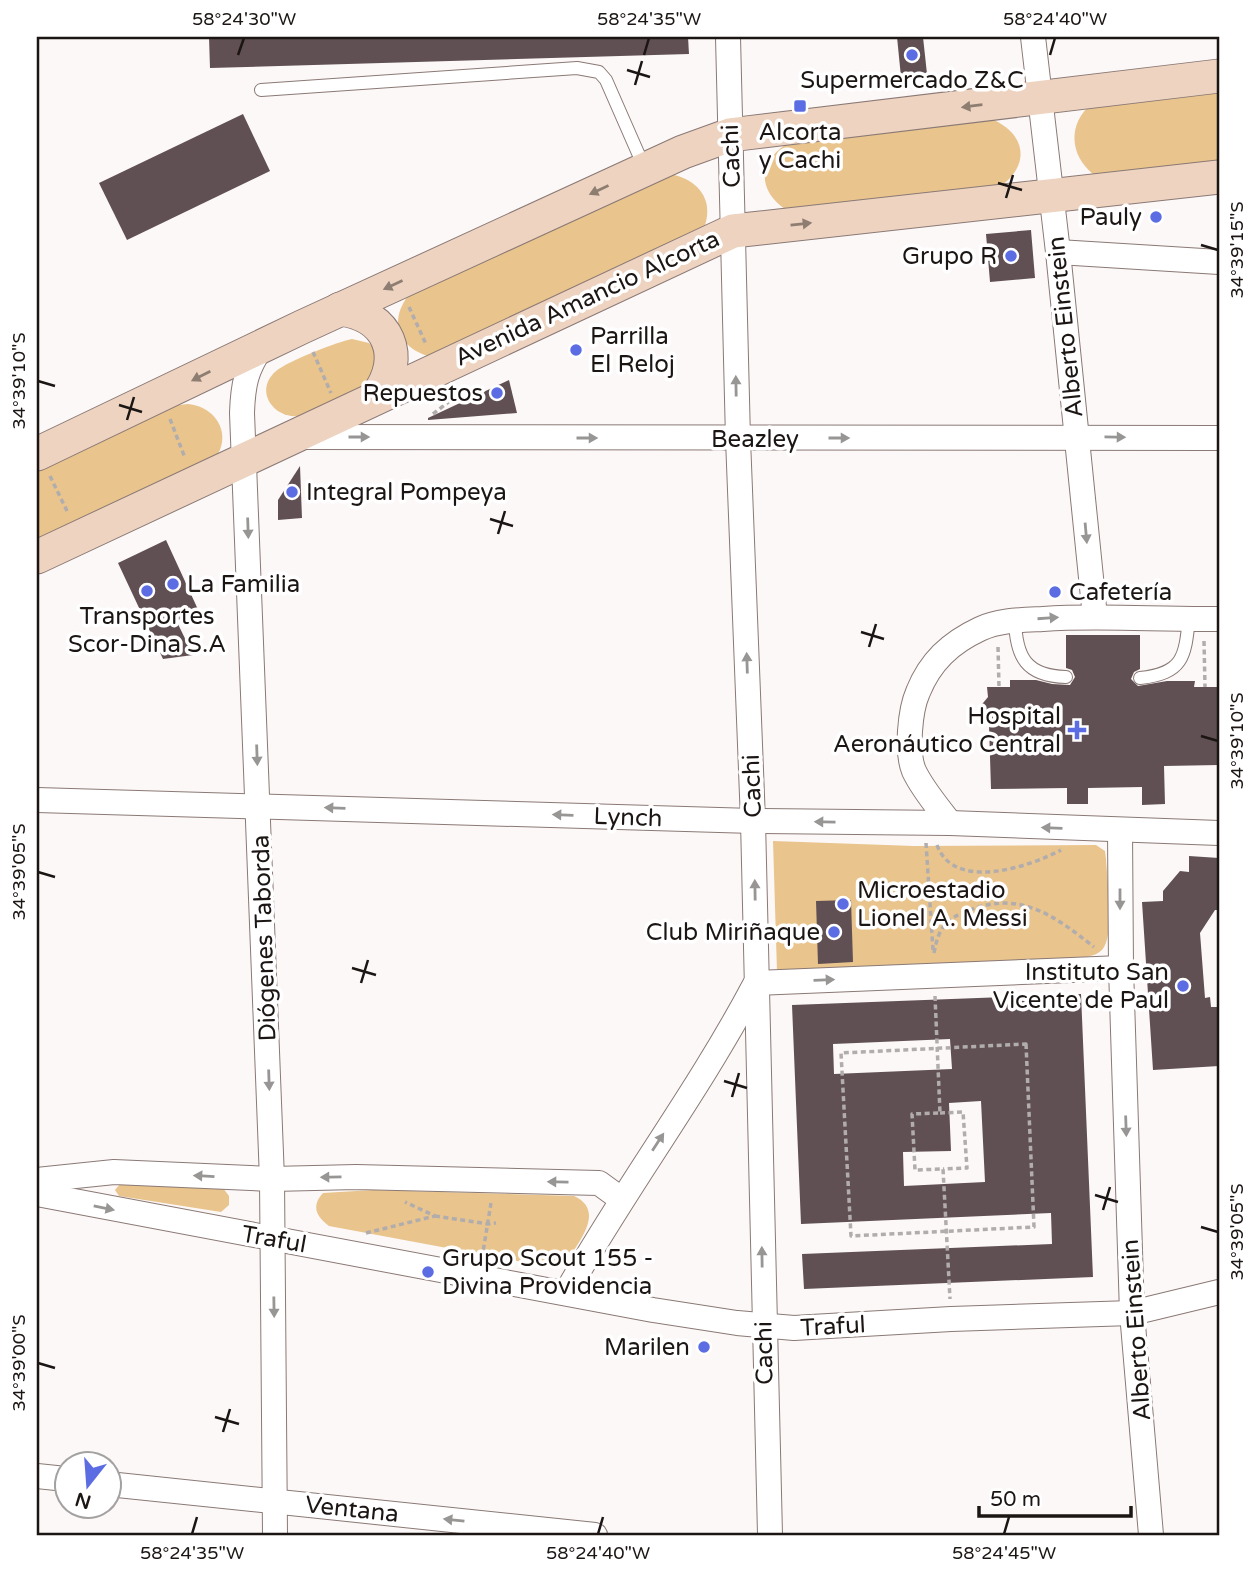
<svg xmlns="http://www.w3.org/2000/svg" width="1256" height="1572" font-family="'Varela Round',sans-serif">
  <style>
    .green { fill: #e9c48d }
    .building { fill: #605053; fill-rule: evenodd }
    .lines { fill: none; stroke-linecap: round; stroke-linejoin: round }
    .service-casing { stroke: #8a7975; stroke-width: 14 }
    .minor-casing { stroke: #8a7975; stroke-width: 26 }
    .secondary-casing { stroke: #8a7975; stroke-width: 35 }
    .path { stroke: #b2adad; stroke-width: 3.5; stroke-dasharray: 5 3.5; stroke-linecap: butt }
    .service { stroke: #fff; stroke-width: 12 }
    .minor { stroke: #fff; stroke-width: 24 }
    .secondary { stroke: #edd3c0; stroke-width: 33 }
    .oneway { fill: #8e7e72 }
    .oneway2 { fill: #989695 }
    .ticks { fill: none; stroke: #1b1513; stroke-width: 2.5 }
    .poi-dot { fill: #5c6de4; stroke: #fff; stroke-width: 2.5 }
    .labels { text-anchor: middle; stroke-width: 7; stroke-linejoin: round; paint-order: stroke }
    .poi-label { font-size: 24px; fill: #1b1513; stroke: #fff; text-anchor: end }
    .street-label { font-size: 24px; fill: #1b1513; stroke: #fff }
    .neatline { fill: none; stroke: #1b1513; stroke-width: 2.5 }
    .ticks-label { font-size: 18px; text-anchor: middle; fill: #1b1513 }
  </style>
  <rect width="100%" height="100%" fill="#fcf8f8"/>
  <g class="green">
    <path d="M1219 90V168L1097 177C1072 160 1066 129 1088 107Z"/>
    <path d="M994 120C1026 135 1030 165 1001 186L785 209C758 190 758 163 785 145Z"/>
    <path d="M670 174C701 180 716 203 702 233L428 356C398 347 389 321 408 296Z"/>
    <path d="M352 339 369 343 375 349V381L301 416C274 420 253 391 276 371 288 361 337 342 352 339Z"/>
    <path d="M188 404C213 406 231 430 218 454L37 544V472L179 405Z"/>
    <path d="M773 841 914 846 1096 845 1105 851 1106 859C1107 879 1115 936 1102 950 1094 958 1081 957 1071 959L777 972Z"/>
    <path d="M120 1184 223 1188 229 1196V1205L221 1212 119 1196 115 1190Z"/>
    <path d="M373 1190 574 1196C607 1211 577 1244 565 1264L549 1267 329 1226C316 1216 311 1206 323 1193Z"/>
  </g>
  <g class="building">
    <path d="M209 37H688L689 54 210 68Z"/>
    <path d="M897 37H923L927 74 901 77Z"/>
    <path d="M243 114 270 171 127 240 99 183Z"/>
    <path d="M1031 230 1035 278 990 282 986 234Z"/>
    <path d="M509 380 517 413 428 420V418Z"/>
    <path d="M300 466 302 518 278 520V500Z"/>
    <path d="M166 540 201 616 176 620 193 655 163 659 118 563Z"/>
    <path d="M1066 635H1140V669L1134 672 1131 679 1138 686 1167 681H1195L1194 687H1217V696H1219V765L1164 766 1165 804 1142 805V787L1088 788V804H1067V788L991 789 989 725 981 720 978 709 988 697 987 687H1010V680H1036L1052 684 1070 685 1075 677 1072 670 1066 668Z"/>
    <path d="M1189 856 1219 858V910H1215L1200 933 1205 998 1210 997 1211 1007H1219V1066L1153 1070 1142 902 1163 901V891L1180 871 1189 872Z"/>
    <path d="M851 900 853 962 818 964 816 901Z"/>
    <path d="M1081 994 1093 1277 804 1289 802 1254 1052 1244 1051 1213 801 1224 792 1005ZM950 1039 952 1069 834 1074 833 1044ZM981 1101 985 1182 904 1186 903 1152 951 1151 949 1103Z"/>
  </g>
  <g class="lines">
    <g class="service-casing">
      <g id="service">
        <path d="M261 90 577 68 599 72 606 80 645 169"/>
        <path d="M1015 620C1016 657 1026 676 1066 677"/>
        <path d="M1140 678C1183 673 1185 658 1189 618"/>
      </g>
    </g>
    <g class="minor-casing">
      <g id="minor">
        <path d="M728 37 738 439 753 821 770 1535"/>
        <path d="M1033 37 1058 252 1095 617"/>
        <path d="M1058 252 1219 262"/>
        <path d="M262 346C246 370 243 384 242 413L272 1179 275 1535"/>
        <path d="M299 437 1219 438"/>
        <path d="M37 800 753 821 950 823 1219 833"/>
        <path d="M950 823C938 807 923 790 914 771 906 752 910 710 918 692 930 662 950 643 980 629 999 620 1022 620 1043 619 1102 615 1160 620 1219 619"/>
        <path d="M1120 831 1121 968 1132 1313 1151 1535"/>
        <path d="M756 983 1121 968"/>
        <path d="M37 1180 114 1172 272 1179 356 1177 599 1183 621 1199"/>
        <path d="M37 1194 653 1310 737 1323 794 1328 951 1319 1132 1313 1219 1292"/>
        <path d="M566 1293C625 1188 698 1092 754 986"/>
        <path d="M37 1476 66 1479"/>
        <path d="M108 1484 595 1535"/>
      </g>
    </g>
    <g class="secondary-casing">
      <g id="secondary">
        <path d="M340 309C389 315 406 357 377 396"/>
        <path d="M37 454 302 327 683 152 730 135 1219 76"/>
        <path d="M37 557 733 231 1219 177"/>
      </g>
    </g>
    <g class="path">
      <path d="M409 307 426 344"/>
      <path d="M313 352 331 393"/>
      <path d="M433 414 451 400 448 393"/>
      <path d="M170 419 185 458"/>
      <path d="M50 476 68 513"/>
      <path d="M1204 641 1205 687"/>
      <path d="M998 647 999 687"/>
      <path d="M926 843 933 950"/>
      <path d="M937 845C954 892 1029 867 1061 850"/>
      <path d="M934 953C939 927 945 919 970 910 1021 890 1056 917 1094 947"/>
      <path d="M935 996 940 1113 912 1114 915 1170 943 1169 950 1299"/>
      <path d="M1026 1044 1034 1227 851 1236 841 1053Z"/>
      <path d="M940 1113 963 1112 967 1168 943 1169"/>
      <path d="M435 1216 488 1224 496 1223"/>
      <path d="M366 1233 435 1216 405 1202"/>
      <path d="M482 1258 491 1203"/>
    </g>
    <use href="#service" class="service"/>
    <use href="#minor" class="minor"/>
    <use href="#secondary" class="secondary"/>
  </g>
  <defs><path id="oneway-solid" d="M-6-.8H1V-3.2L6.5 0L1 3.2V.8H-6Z" transform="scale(1.75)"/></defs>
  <g class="oneway">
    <use href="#oneway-solid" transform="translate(972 106) rotate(173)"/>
    <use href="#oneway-solid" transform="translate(599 190) rotate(155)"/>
    <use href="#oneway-solid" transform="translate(801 224) rotate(-6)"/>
    <use href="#oneway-solid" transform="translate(393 285) rotate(155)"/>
    <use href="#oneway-solid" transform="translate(201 376) rotate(153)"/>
  </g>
  <g class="oneway2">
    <use href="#oneway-solid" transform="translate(736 386) rotate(-91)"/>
    <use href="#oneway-solid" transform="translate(359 437)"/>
    <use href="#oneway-solid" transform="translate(1115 437) rotate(1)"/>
    <use href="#oneway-solid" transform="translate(587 438)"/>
    <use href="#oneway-solid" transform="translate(839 438)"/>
    <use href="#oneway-solid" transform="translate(248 528) rotate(88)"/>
    <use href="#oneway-solid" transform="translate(1086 533) rotate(85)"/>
    <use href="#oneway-solid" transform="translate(1048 618) rotate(-4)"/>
    <use href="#oneway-solid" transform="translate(747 663) rotate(-92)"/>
    <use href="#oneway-solid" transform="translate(257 755) rotate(88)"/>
    <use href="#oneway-solid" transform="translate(335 808) rotate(-178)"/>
    <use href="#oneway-solid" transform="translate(563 815) rotate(-178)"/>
    <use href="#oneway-solid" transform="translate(825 822) rotate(-179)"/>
    <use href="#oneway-solid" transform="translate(1052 828) rotate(-178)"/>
    <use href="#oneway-solid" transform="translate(755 890) rotate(-91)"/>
    <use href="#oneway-solid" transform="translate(1120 899) rotate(90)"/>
    <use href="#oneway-solid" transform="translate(824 980) rotate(-2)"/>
    <use href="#oneway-solid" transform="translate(269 1080) rotate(88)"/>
    <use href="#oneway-solid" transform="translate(1126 1126) rotate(88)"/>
    <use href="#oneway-solid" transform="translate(658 1142) rotate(-57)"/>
    <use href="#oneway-solid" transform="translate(204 1176) rotate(-177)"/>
    <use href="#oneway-solid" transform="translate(331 1177) rotate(179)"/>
    <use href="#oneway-solid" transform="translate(558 1182) rotate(-179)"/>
    <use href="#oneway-solid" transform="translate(104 1208) rotate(11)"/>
    <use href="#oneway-solid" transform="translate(762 1257) rotate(-91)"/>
    <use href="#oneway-solid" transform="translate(274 1307) rotate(89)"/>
    <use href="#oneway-solid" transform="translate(454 1520) rotate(-174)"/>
  </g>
  <path class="ticks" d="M238 55 244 38M644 55 649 38M1050 55 1055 38M627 70 650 77M635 85 642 61M998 183 1022 190M1006 198 1013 175M1201 245 1218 250M38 381 55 386M119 405 142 412M127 420 134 397M490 519 513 526M498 534 505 511M861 632 884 639M869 647 876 624M1201 736 1218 741M38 872 55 877M352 968 376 975M361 983 368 960M724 1081 747 1088M732 1097 739 1073M1095 1195 1118 1202M1103 1210 1110 1187M1201 1227 1218 1232M38 1363 55 1368M215 1417 239 1424M223 1432 230 1409M192 1534 197 1517M598 1534 603 1517M1004 1534 1009 1517"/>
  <g class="poi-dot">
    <circle cx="912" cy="55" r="7"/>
    <rect x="793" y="99" width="14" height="14" rx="3.5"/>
    <circle cx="1156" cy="217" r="7"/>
    <circle cx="1011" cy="256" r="7"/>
    <circle cx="576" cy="350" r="7"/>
    <circle cx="497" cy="393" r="7"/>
    <circle cx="292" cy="492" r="7"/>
    <circle cx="173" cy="584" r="7"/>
    <circle cx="147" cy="591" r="7"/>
    <circle cx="1055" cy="592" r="7"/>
    <path d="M1073.5 719.5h7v7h7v7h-7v7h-7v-7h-7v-7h7z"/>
    <circle cx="843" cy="904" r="7"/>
    <circle cx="834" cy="932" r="7"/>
    <circle cx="1183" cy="986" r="7"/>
    <circle cx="428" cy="1272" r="7"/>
    <circle cx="704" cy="1347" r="7"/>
  </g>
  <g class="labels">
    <g class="poi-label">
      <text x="912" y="88" text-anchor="middle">Supermercado Z&amp;C</text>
      <text x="800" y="140" text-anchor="middle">Alcorta<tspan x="800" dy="28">y Cachi</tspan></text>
      <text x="1142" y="225">Pauly</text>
      <text x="997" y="264">Grupo R</text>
      <text x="590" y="344" text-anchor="start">Parrilla<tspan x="590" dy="28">El Reloj</tspan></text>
      <text x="483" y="401">Repuestos</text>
      <text x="306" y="500" text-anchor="start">Integral Pompeya</text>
      <text x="187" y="592" text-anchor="start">La Familia</text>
      <text x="1069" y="600" text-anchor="start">Cafetería</text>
      <text x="147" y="624" text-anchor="middle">Transportes<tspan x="147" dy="28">Scor-Dina S.A</tspan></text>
      <text x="1061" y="724">Hospital<tspan x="1061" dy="28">Aeronáutico Central</tspan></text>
      <text x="857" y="898" text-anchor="start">Microestadio<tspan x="857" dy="28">Lionel A. Messi</tspan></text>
      <text x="820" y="940">Club Miriñaque</text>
      <text x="1169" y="980">Instituto San<tspan x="1169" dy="28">Vicente de Paul</tspan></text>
      <text x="442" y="1266" text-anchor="start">Grupo Scout 155 -<tspan x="442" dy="28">Divina Providencia</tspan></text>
      <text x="690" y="1355">Marilen</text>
    </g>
    <g class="street-label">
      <text transform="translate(731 156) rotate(-92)" y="8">Cachi</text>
      <text transform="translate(587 298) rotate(-25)" y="8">Avenida Amancio Alcorta</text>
      <text transform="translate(1065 327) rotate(-96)" y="8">Alberto Einstein</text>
      <text x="755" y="447">Beazley</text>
      <text transform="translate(752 786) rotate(-92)" y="8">Cachi</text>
      <text transform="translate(628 817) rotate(2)" y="8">Lynch</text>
      <text transform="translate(264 938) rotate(-92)" y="8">Diógenes Taborda</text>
      <text transform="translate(274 1239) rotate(10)" y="8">Traful</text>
      <text transform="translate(833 1326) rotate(-3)" y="8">Traful</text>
      <text transform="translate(1136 1330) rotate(-94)" y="8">Alberto Einstein</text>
      <text transform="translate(764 1353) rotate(-91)" y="8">Cachi</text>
      <text transform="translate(352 1509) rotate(6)" y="8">Ventana</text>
    </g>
  </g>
  <rect width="1256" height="1572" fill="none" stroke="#ffffff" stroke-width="77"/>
  <g transform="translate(88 1485) rotate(197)"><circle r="33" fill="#ffffff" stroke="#a4a1a1" stroke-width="2"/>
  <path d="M0-5L12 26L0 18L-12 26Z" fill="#5c6de4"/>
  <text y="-10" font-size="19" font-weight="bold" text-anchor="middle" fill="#1b1513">N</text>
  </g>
  <path d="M979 1506v10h152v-10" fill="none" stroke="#1b1513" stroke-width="3.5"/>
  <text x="990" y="1506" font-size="21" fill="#1b1513" stroke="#ffffff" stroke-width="5" paint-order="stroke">50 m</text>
  <rect x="38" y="38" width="1180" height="1496" class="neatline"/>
  <g class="ticks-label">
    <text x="244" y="25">58°24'30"W</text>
    <text x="649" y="25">58°24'35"W</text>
    <text x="1055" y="25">58°24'40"W</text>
    <text transform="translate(1237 250) rotate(-90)" y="6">34°39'15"S</text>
    <text transform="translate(19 381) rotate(-90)" y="6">34°39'10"S</text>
    <text transform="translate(1237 741) rotate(-90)" y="6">34°39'10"S</text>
    <text transform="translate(19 872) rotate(-90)" y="6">34°39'05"S</text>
    <text transform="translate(1237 1232) rotate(-90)" y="6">34°39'05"S</text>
    <text transform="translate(19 1363) rotate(-90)" y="6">34°39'00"S</text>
    <text x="192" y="1559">58°24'35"W</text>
    <text x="598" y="1559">58°24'40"W</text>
    <text x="1004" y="1559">58°24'45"W</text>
  </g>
</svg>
